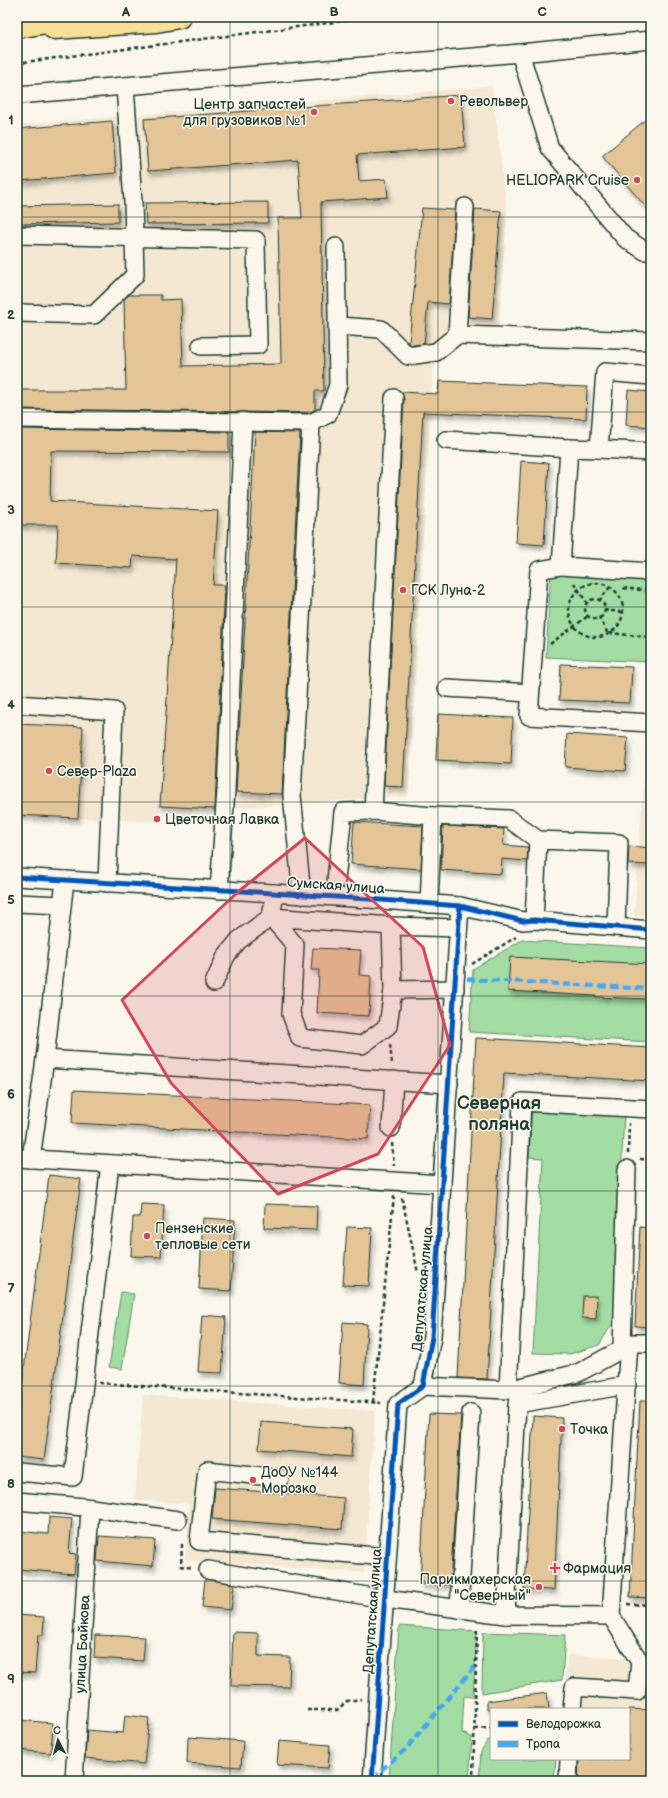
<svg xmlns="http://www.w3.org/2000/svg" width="668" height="1798" font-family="'Balsamiq Sans',sans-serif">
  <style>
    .built { fill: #f4e8d2 }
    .green { fill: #a3dda3; stroke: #618d6c }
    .building { fill: #e4c597; stroke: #1f3d34; filter: url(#shadow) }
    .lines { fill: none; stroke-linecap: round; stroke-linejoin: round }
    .minor-casing { stroke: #1f3d34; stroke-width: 20 }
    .major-casing { stroke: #1f3d34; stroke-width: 25 }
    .highway-casing { stroke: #1f3d34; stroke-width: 25 }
    .path { stroke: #1f3d34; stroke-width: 2.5; stroke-dasharray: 4 3; stroke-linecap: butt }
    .minor { stroke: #fbf7ec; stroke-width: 17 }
    .major { stroke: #f9e096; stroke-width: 22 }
    .highway { stroke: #f9e096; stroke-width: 22 }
    .quiet { stroke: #3fa9f5; stroke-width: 4; stroke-dasharray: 8 4; stroke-linecap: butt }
    .cycleway-casing { stroke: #fbf7ec; stroke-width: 8 }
    .cycleway { stroke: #0057b8; stroke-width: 5 }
    .marked { fill: #d1495b; fill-opacity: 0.2; stroke: #d1495b; stroke-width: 3; stroke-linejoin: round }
    .grid { fill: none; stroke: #1f3d34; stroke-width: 1; stroke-opacity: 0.55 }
    .poi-dot { fill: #d1495b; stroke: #fbf7ec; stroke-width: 1.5 }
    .labels { text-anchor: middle; stroke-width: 3; stroke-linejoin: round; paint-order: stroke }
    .poi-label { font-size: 14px; fill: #1f3d34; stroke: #fbf7ec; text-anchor: start }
    .street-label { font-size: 14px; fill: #1f3d34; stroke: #fbf7ec }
    .district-label { font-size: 18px; font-weight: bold; fill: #1f3d34; stroke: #fbf7ec }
    .neatline { fill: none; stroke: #1f3d34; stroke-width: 1.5 }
    .grid-label { font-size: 13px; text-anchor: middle; font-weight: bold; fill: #1f3d34 }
  </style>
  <defs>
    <filter id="shadow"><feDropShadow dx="2.5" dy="4.5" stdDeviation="2" flood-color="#0004"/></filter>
  </defs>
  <rect width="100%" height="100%" fill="#fbf7ec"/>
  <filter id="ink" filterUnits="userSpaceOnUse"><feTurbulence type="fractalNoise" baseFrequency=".025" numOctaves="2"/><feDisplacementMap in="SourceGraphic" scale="8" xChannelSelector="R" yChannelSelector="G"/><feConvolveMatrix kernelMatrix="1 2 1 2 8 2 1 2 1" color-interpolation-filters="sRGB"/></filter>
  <g filter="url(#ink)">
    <g class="built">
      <path d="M492 86 507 211 497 347 462 344 433 368 408 796 215 809 160 806V822L17 815V125Z"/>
      <path d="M647 735H651V917L634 916Z"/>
      <path d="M143 1395 375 1411 364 1573 185 1560 189 1504 135 1500Z"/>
      <path d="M567 1655 651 1659V1781H559L561 1759H629V1709H564Z"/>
    </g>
    <g class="green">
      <path d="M551 569 651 574V662L546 657Z"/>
      <path d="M522 940 651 948V1042L469 1032 473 969Z"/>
      <path d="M532 1108 624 1113 614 1321 599 1345 570 1354 533 1353 543 1158 529 1157Z"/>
      <path d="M121 1292 134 1294 122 1369 109 1367Z"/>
      <path d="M399 1626 477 1631 473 1697 464 1696 462 1733 472 1737 469 1781H389Z"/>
      <path d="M483 1632 565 1635 562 1680 482 1693Z"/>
      <path d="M488 1740H491V1759H556L554 1781H479L481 1751Z"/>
    </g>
    <g class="building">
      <path d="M461 95 465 147 357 155 359 181 386 179 388 197 321 202 324 391H315V410L309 413 17 409V390H126L124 299 129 295H161V300L181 299 183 366 281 364 278 218H302L298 160 148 171 144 119Z"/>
      <path d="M651 115V213L602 156Z"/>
      <path d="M112 121 116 173 19 181 17 129Z"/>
      <path d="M268 202V223L146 224 145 203Z"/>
      <path d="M118 204V222L17 224V206Z"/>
      <path d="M422 208 455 210 449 304 428 302 424 344 412 345 409 343Z"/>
      <path d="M475 209 501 211 492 319 468 317Z"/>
      <path d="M439 381 587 387 586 419 423 412 403 787 384 786 404 399 402 392 438 394Z"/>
      <path d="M628 390 651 392V427L626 425Z"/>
      <path d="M17 429 229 432V452L51 451 50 501 218 511 213 585H225L215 809 160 806 176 559 133 556 132 568 56 563 58 525H17Z"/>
      <path d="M255 432 300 433 282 794 236 792Z"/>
      <path d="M521 461 549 463 544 545 516 543Z"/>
      <path d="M561 664 632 667 630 703 559 700Z"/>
      <path d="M438 714 513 718 511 764 436 760Z"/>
      <path d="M17 724 83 727 78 818 17 815Z"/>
      <path d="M567 734 628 738 625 771 565 767Z"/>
      <path d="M354 822 423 826 421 869 351 864Z"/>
      <path d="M443 826 504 829 503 845 528 847 527 861 502 859 501 874 441 870Z"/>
      <path d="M629 846 651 848V865L628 864Z"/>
      <path d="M313 948 361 950 359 975 371 976 369 1016 317 1013 319 970H311Z"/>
      <path d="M510 957 651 964V999L596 997V996L508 991Z"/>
      <path d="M476 1038 651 1048V1081L504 1073 487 1379 458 1378Z"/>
      <path d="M74 1090 370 1105 368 1139 72 1123Z"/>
      <path d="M49 1175 81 1179 44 1460 17 1457V1424Z"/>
      <path d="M141 1204 164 1205 161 1257 131 1256 133 1217H140Z"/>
      <path d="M265 1204 317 1206 316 1230 264 1228Z"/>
      <path d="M203 1218 235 1220 231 1291 199 1289Z"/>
      <path d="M347 1227 372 1228 369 1286 343 1285Z"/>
      <path d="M640 1227 651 1228V1327L635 1326Z"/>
      <path d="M583 1296H597L596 1319 582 1318Z"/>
      <path d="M202 1315 226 1317 222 1373 198 1372Z"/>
      <path d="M343 1322 367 1324 364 1385 339 1383Z"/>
      <path d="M640 1401H651V1598L630 1597Z"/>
      <path d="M429 1414 461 1415 450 1585 420 1584Z"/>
      <path d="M533 1416 562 1418 554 1590 524 1589Z"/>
      <path d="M261 1422 353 1429 351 1457 259 1449Z"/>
      <path d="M215 1488 344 1498 342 1529 212 1519Z"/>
      <path d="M49 1517 72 1519 69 1553 76 1554 74 1574 17 1569V1531L48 1534Z"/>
      <path d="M99 1536 155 1540 153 1566 97 1561Z"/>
      <path d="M205 1579 234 1584 231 1610 202 1607Z"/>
      <path d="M17 1615 44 1617 43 1635H38L35 1673 17 1672Z"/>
      <path d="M233 1632 258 1633V1656L290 1657 289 1687 231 1686Z"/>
      <path d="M95 1635 145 1637 143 1661 94 1658Z"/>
      <path d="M547 1693 549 1709H487V1701Z"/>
      <path d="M629 1709 651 1710 647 1781H578L579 1759H629Z"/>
      <path d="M125 1715 149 1718 144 1764 85 1758 87 1730 123 1733Z"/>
      <path d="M17 1720 53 1723 51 1753 17 1750Z"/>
      <path d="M188 1737 243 1741 241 1767 187 1763Z"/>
      <path d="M279 1741 330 1745 328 1768 277 1765Z"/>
    </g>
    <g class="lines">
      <g class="minor-casing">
        <g id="minor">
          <path d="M520 53 550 148 625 238 645 251H651"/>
          <path d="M17 95 520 53 651 40"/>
          <path d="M17 235 256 240 258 345 201 346"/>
          <path d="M17 313 94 315 135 275 133 201 125 86"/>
          <path d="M338 326 381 329 408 356 436 352 457 335 651 341"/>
          <path d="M457 335 465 207"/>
          <path d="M651 376 605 372 599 449 569 448 561 566 539 570 529 716 651 723"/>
          <path d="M17 419 311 423 292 795 302 895"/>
          <path d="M311 423 328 414 338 385 336 247"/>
          <path d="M446 440 569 448"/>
          <path d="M599 449 651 452"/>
          <path d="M561 566 651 572"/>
          <path d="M447 688 530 693"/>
          <path d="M17 704 114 711 107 883"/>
          <path d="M373 811 394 398"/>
          <path d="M433 816 509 819 538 840"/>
          <path d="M17 877 368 899 460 906 523 921 534 920 651 930"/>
          <path d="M336 881 343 812 373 811 433 816 429 904"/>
          <path d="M219 890 226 790 243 421"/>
          <path d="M17 903 62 905"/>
          <path d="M271 917 391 926 393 990 388 1026 362 1045 300 1038 291 1014 295 945Z"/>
          <path d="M534 920 538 840 619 843 616 927"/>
          <path d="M391 926 458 928"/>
          <path d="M214 983 226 956 239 940 271 917 275 893"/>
          <path d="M393 990 455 989"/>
          <path d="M45 1059 449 1084"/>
          <path d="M391 1128 394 1080"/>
          <path d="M17 1158 442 1184"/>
          <path d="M31 1159 45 1059 65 880"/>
          <path d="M629 1343 611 1616 640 1662 651 1663"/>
          <path d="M622 1349 627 1169"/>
          <path d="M423 1386 508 1390 578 1373 622 1349 629 1343H651"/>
          <path d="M508 1390 522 1102 651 1109"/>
          <path d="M17 1472 73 1477 110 1164"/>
          <path d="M280 1478 207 1470 199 1541 387 1557"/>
          <path d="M17 1501 84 1507 178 1520"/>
          <path d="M208 1570 385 1599 506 1615 611 1616"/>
          <path d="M459 1609 471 1413"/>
          <path d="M506 1615 517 1404 627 1385"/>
          <path d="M572 1709 574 1687 637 1691 640 1662"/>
          <path d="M74 1781 90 1508"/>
          <path d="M372 1781 398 1404 423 1386 432 1337 460 906"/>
          <path d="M568 1781 569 1759"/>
        </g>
      </g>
      <g class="major-casing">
        <path id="major" d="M54 28 156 21 179 17"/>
      </g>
      <g class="highway-casing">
        <path id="highway" d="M17 27 77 17"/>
      </g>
      <g class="path">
        <path d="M17 63 374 17"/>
        <path d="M574 583 587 603"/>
        <circle cx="596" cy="610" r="27"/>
        <path d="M623 588 651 591"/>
        <circle cx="595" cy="609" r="10"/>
        <path d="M599 601 610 587"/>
        <path d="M604 610 622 612"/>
        <path d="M599 617 608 634"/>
        <path d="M609 633 649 637 651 611"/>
        <path d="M550 644 588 616"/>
        <path d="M472 964 516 937"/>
        <path d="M390 1045 392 1064"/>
        <path d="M392 1143 394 1166"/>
        <path d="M628 1154 629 1123"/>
        <path d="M640 1159 651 1160"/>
        <path d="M402 1198 418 1273"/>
        <path d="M99 1383 381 1403"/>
        <path d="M373 1402 394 1196"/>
        <path d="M182 1544 181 1566 193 1568"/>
        <path d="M627 1604 651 1605"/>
        <path d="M307 1710H337L347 1701 361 1699"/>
        <path d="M475 1729 491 1728"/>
        <path d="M473 1781 477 1628"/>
      </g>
      <use href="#minor" class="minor"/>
      <use href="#major" class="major"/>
      <use href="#highway" class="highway"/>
      <g class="quiet">
        <path d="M467 979 651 989"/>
        <path d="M372 1778 406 1749 476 1665"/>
      </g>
      <g class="cycleway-casing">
        <g id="cycleway">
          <path d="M17 877 368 899 460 906 523 921 534 920 651 930"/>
          <path d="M372 1781 398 1404 423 1386 432 1337 460 906"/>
        </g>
      </g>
      <use href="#cycleway" class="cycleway"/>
    </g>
  </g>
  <path class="marked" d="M305 838 423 947 450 1045 378 1154 278 1194 171 1083 122 1000 239 891Z"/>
  <path class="grid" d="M230 17V1781M438 17V1781M17 217H651M17 412H651M17 607H651M17 802H651M17 996H651M17 1191H651M17 1386H651M17 1581H651"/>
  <g class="poi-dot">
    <circle cx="451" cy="101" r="4"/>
    <circle cx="314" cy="112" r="4"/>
    <circle cx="637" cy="180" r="4"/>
    <circle cx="403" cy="590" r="4"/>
    <circle cx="49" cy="771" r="4"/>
    <circle cx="157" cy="819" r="4"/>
    <circle cx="147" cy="1236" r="4"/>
    <circle cx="562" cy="1429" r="4"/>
    <circle cx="253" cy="1480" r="4"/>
    <path d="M553 1562h4v4h4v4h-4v4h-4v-4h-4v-4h4z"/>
    <circle cx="539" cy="1587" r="4"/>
  </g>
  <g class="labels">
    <g class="poi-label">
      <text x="459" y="106">Револьвер</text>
      <text x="306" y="109" text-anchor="end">Центр запчастей<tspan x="306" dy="16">для грузовиков №1</tspan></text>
      <text x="629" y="185" text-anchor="end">HELIOPARK Cruise</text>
      <text x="411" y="595">ГСК Луна-2</text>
      <text x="57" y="776">Север-Plaza</text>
      <text x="165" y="824">Цветочная Лавка</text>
      <text x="155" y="1233">Пензенские<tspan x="155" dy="16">тепловые сети</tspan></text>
      <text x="570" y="1434">Точка</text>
      <text x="261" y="1477">ДоОУ №144<tspan x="261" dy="16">Морозко</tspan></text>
      <text x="563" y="1573">Фармация</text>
      <text x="531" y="1584" text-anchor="end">Парикмахерская<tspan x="531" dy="16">"Северный"</tspan></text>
    </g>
    <g class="street-label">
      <text transform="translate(336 885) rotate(4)" y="5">Сумская улица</text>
      <text transform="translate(422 1289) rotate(-85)" y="5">Депутатская улица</text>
      <text transform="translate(372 1611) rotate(-86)" y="5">Депутатская улица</text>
      <text transform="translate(82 1644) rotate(-87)" y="5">улица Байкова</text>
    </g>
    <g class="district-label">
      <text x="499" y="1109">Северная<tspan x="499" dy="21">поляна</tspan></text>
    </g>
  </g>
  <rect width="668" height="1798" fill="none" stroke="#fbf7ec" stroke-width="44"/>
  <rect x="490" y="1708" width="140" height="52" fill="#fbf7ec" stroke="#a3ada2"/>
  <rect x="498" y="1721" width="20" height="6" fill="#0057b8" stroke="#a3ada2"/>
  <text x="526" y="1728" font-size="12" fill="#1f3d34">Велодорожка</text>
  <rect x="498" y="1741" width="20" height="6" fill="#3fa9f5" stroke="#a3ada2"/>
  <text x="526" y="1748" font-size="12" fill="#1f3d34">Тропа</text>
  <g transform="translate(58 1740) rotate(354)" stroke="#fbf7ec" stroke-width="3" paint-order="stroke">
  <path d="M0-3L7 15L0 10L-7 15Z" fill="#1f3d34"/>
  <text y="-6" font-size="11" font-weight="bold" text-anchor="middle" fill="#1f3d34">С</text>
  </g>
  <rect x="22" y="22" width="624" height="1754" class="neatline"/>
  <g class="grid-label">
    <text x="126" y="16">A</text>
    <text x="334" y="16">B</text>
    <text x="542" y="16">C</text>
    <text x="11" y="124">1</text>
    <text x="11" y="319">2</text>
    <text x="11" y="514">3</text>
    <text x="11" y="709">4</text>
    <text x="11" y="904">5</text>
    <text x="11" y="1098">6</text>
    <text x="11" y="1293">7</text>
    <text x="11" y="1488">8</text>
    <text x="11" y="1683">9</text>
  </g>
</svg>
